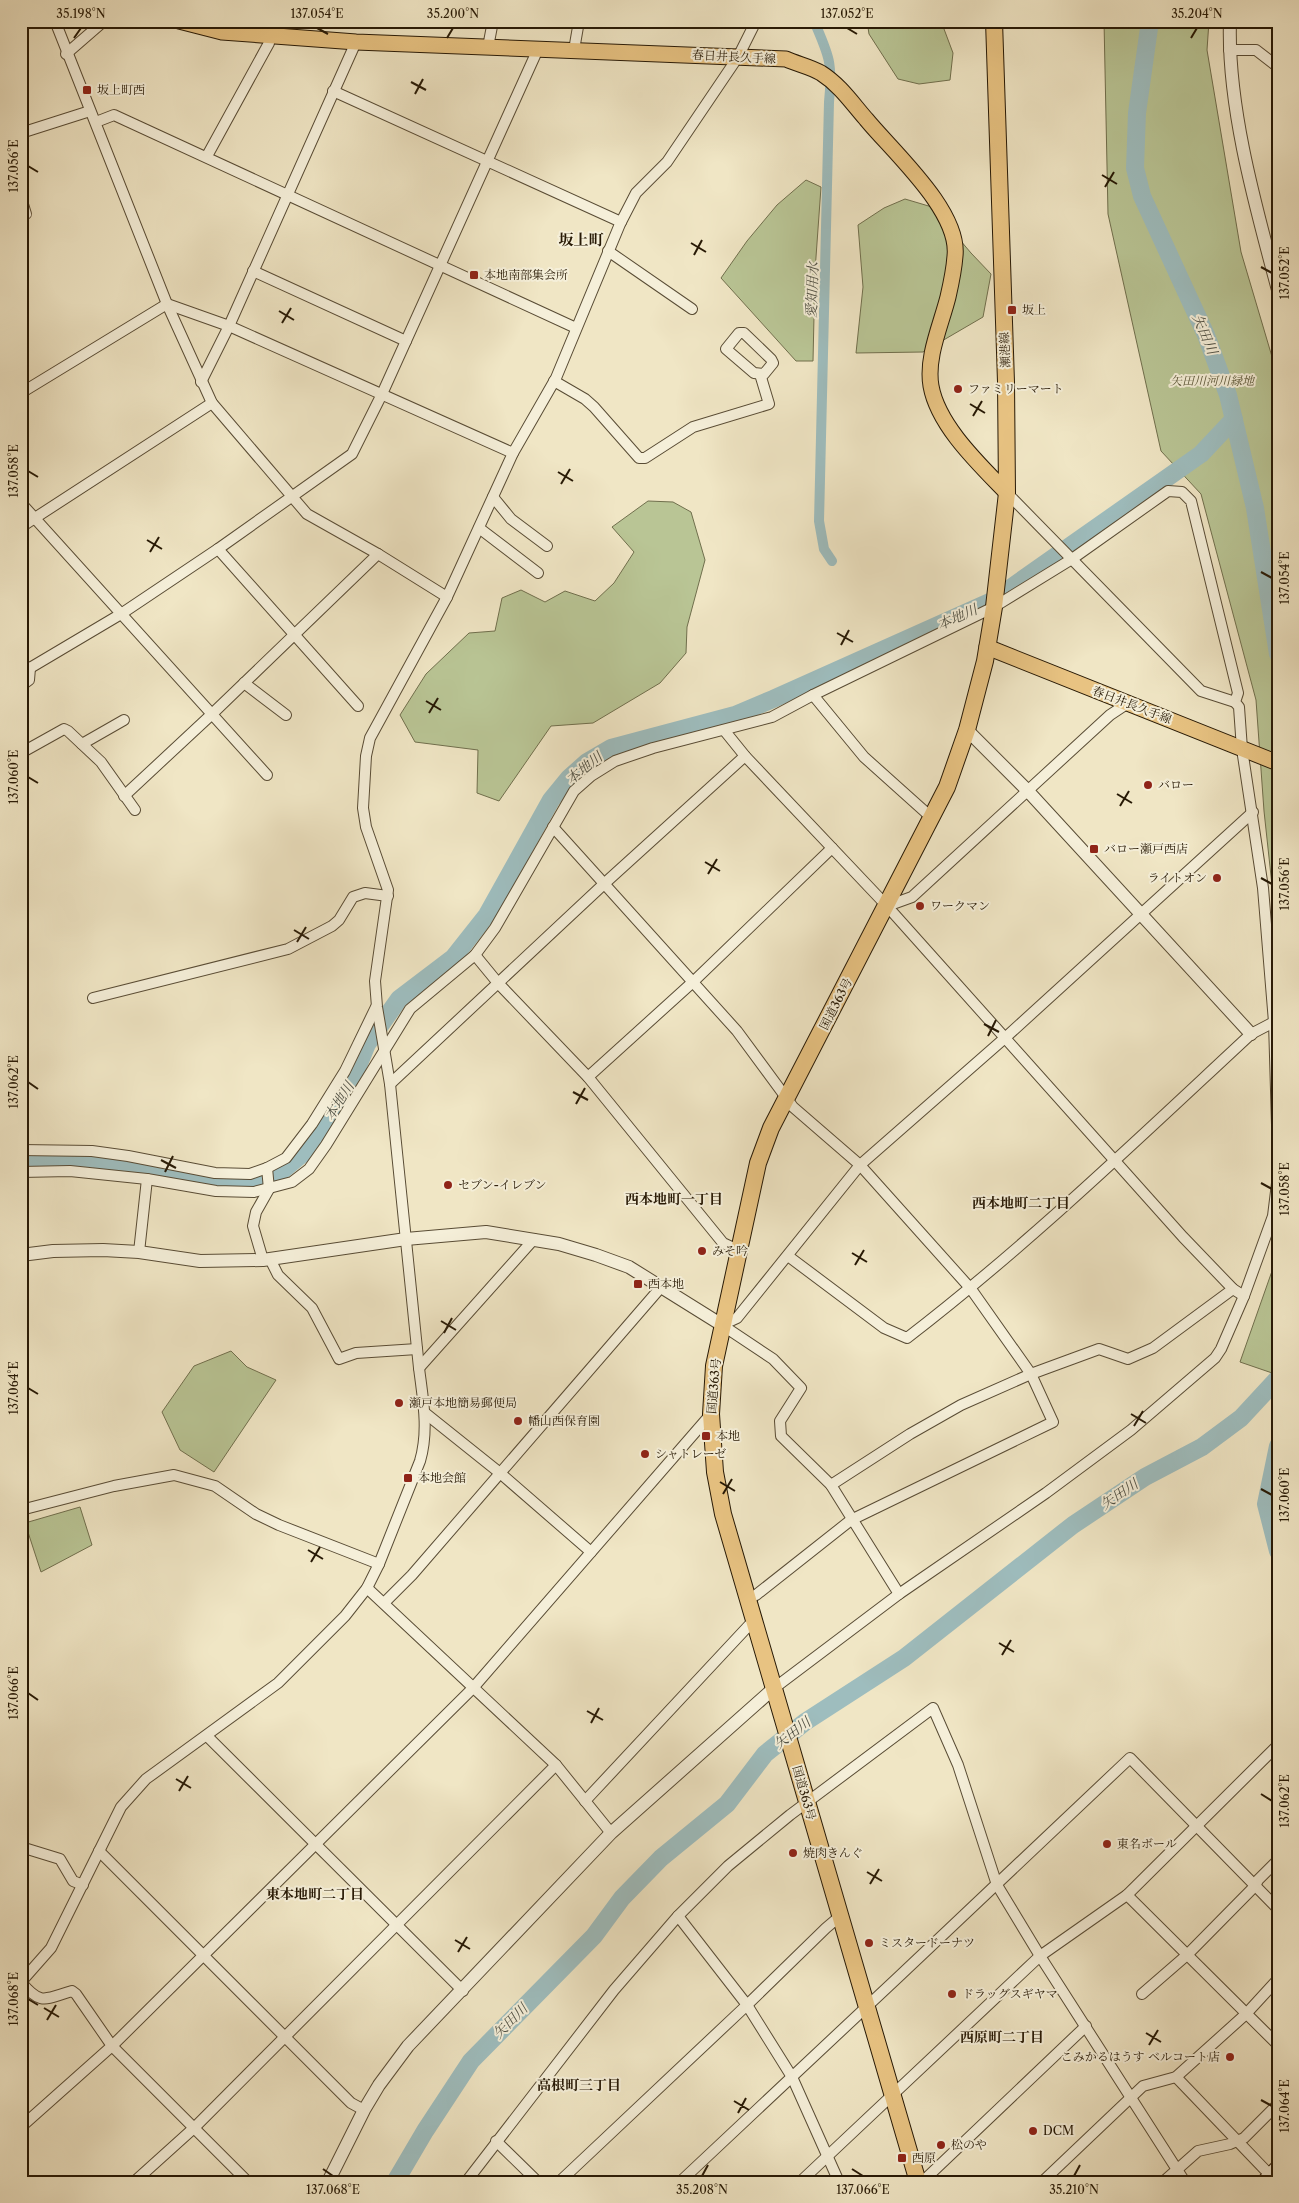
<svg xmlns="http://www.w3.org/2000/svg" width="1299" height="2203" font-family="'Libre Caslon Text','Noto Serif JP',serif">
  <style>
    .green { fill: #b9c595; stroke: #706f4d }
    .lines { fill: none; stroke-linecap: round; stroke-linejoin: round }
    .canal { stroke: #9ebdbe; stroke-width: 10 }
    .river { stroke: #9ebdbe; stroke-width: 18 }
    .minor-casing { stroke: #594c35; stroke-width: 12 }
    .tertiary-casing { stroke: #594c35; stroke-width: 14 }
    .secondary-casing { stroke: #271905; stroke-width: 16 }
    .primary-casing { stroke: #271905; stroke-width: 17 }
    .trunk-casing { stroke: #271905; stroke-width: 18 }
    .minor { stroke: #f5efd9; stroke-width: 10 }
    .tertiary { stroke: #f5efd9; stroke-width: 12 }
    .secondary { stroke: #f5efd9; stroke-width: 14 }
    .primary { stroke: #e8c382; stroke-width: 15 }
    .trunk { stroke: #e8c382; stroke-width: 16 }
    .ticks { fill: none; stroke: #271905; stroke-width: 2 }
    .poi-dot { fill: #8f2418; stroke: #f5efd9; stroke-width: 2 }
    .labels { text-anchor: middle; stroke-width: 4; stroke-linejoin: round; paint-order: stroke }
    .street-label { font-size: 12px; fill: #271905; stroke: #f5efd9 }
    .poi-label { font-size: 12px; fill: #271905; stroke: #f5efd9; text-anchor: start }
    .park-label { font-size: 12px; font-style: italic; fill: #5a5537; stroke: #f5efd9 }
    .water-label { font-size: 14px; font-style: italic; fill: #515246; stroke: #f5efd9 }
    .neighbourhood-label { font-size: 14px; font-weight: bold; fill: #271905; stroke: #f5efd9 }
    .quarter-label { font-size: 15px; font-weight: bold; fill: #271905; stroke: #f5efd9 }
    .neatline { fill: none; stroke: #271905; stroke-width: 2 }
    .ticks-label { font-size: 12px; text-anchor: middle; fill: #271905 }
  </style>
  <rect width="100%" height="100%" fill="#f0e6c5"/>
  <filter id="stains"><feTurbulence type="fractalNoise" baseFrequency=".004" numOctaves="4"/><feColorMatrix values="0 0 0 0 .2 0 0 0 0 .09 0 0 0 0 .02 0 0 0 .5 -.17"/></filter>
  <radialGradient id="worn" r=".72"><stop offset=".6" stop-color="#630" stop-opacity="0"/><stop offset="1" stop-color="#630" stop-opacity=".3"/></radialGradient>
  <g class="green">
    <path d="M867 21H941L953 53 950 80 919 84 898 79 869 34Z"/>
    <path d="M1104 21H1209L1207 50 1241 252 1278 377V941L1264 811 1256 700 1201 494 1161 451 1108 214Z"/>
    <path d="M806 180 821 187 815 271 813 361H796L721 278 747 241 777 205Z"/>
    <path d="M905 199 932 207 971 253 991 274 983 317 923 352 856 353 863 287 858 225 884 208Z"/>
    <path d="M648 501 673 502 691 512 705 560 687 627 686 653 660 683 593 723 551 726 499 801 477 793 478 750 415 742 400 715 426 674 469 633 495 631 502 598 521 590 545 602 565 591 595 601 614 583 634 552 612 527Z"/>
    <path d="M1278 1254V1375L1240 1362Z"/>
    <path d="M231 1351 247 1367 276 1380 214 1472 180 1450 162 1412 194 1366Z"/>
    <path d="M80 1507 92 1545 41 1572 25 1523Z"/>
  </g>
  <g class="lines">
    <path class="canal" d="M814 21C829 55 833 64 829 102L819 521 824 549 832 561"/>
    <g class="river">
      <path d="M1150 21 1137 113 1135 168 1142 196 1206 335 1228 395 1255 508 1278 654"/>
      <path d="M21 1158H88L206 1180 229 1182H262L284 1169 302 1154 328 1119 353 1078 367 1044 399 999 453 958 487 915 551 800 569 778 587 762 611 748 735 715 773 699 992 601 1201 454 1234 419"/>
      <path d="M1278 1446 1266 1504 1278 1551"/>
      <path d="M395 2182 425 2131 471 2061 594 1936 622 1898 661 1858 727 1804 765 1754 805 1722 904 1658 1073 1525 1145 1477 1202 1447 1241 1418 1278 1378"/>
    </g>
    <g class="minor-casing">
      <g id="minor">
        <path d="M55 21 167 304 212 403 307 514 378 554 447 597"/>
        <path d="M488 47 493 21"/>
        <path d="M574 50 579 21"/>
        <path d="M1229 50H1256L1278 67"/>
        <path d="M66 54 104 21"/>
        <path d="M333 91 621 222"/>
        <path d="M96 122 114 115 576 328"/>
        <path d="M21 133 90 111"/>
        <path d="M207 156 269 43 270 35"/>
        <path d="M21 198 26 214 21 216"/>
        <path d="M608 251 692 309"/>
        <path d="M253 271 406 341"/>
        <path d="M167 304 229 326 513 453"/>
        <path d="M739 333H744L771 359 773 363 764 374 754 373 726 349Z"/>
        <path d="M554 381 585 399 594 407 639 458H645L693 427 769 404 760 374"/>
        <path d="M201 382 229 326 356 42"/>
        <path d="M21 393 167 304"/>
        <path d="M1007 493 1201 691 1235 702"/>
        <path d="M493 497 511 519 547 546"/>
        <path d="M21 503 267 775"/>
        <path d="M21 527 212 403"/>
        <path d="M479 528 538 573"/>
        <path d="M218 549 358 706"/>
        <path d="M21 605V608"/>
        <path d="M21 665 30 668 121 614 218 549 352 454 382 394 538 49"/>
        <path d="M244 683 286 715"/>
        <path d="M21 686 29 680 30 668"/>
        <path d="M813 695 864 757 932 818"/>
        <path d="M724 730 745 756 887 906 1183 1237 1233 1289 1244 1296"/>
        <path d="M82 744 124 720"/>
        <path d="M21 753 64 729 68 731 101 762 135 810"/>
        <path d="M124 796 211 715 378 554"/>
        <path d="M553 827 737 1031 793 1107 860 1165 971 1289 1031 1374 1053 1422 851 1520 756 1595 747 1600"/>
        <path d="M887 906 912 897 1110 715 1128 703"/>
        <path d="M475 955 498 983 588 1077 723 1243 740 1251"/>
        <path d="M93 998 288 949 332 926 339 920 353 897 365 893 388 896"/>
        <path d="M588 1077 694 981 832 848"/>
        <path d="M390 1084 605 883 745 756"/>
        <path d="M21 1150 92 1151 128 1156 215 1173 250 1174 267 1168 286 1158 312 1124 345 1071 376 1007"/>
        <path d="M21 1172 70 1171 147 1179 216 1191 254 1192 292 1182 309 1169 326 1145 410 1009 475 955 495 928 574 791 591 776 615 761 653 748 772 717 813 695 994 607 1072 559 1168 491 1182 492 1191 501 1238 693 1235 702 1239 707 1242 749 1263 888 1274 1022 1278 1159"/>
        <path d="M139 1252 147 1179"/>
        <path d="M788 1256 884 1328 907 1338C1028 1245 1139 1138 1251 1034L1274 1022"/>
        <path d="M270 1259 278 1275 312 1308 339 1359 356 1353 417 1349"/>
        <path d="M263 1260 253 1226 256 1212 269 1189 267 1168"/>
        <path d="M722 1325 737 1318 860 1165 1006 1037 1253 812"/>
        <path d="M722 1325 773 1359 801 1388 780 1421 781 1436 831 1485 899 1594"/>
        <path d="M419 1368 534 1239"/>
        <path d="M425 1413 500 1473 591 1552"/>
        <path d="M831 1485 910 1434 961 1405 1031 1374 1099 1349 1128 1359 1153 1348 1233 1289"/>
        <path d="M21 1510 114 1486 174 1475 215 1486 256 1514 279 1525 379 1564"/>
        <path d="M367 1588 556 1765 611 1833"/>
        <path d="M384 1603 412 1575 662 1286"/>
        <path d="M773 1689 899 1594 1046 1493 1131 1430 1215 1358 1221 1349 1244 1296 1273 1216 1278 1175"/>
        <path d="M207 1736 463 1991"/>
        <path d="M585 1801 753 1621"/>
        <path d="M21 1847 60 1859 73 1881 83 1885"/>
        <path d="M99 1851 351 2103 364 2110"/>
        <path d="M1127 1895 1278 2045"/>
        <path d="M678 1916 747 2005 826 1928 839 1917"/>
        <path d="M21 1982 51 1948 121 1807 146 1779 278 1683 345 1616 367 1588 379 1564 420 1461C429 1430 423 1400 419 1368L390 1084 377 1007 375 981 388 890 366 827 363 808 366 756 370 738 447 597 513 453 556 378 620 224 636 193 667 162 738 57 756 21"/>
        <path d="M21 1982C41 2006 45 1999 72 1991L76 1994 112 2046 248 2182"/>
        <path d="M1142 1994 1187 1955 1255 1886 1258 1880 1278 1860"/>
        <path d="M1176 2077 1270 2175"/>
        <path d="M21 2127 112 2046 473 1688 711 1414"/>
        <path d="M496 2141 538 2182"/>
        <path d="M134 2182 195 2127 556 1765"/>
        <path d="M466 2182 614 1990 678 1916 728 1866 790 1815 933 1708 958 1765 997 1885 1040 1956 1185 2182"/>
        <path d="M559 2182 747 2005 792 2077 839 2182"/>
        <path d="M680 2182C830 2041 981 1900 1130 1758L1278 1909"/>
        <path d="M800 2182 1040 1956 1127 1895 1278 1745"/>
        <path d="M922 2182 1086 2026"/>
        <path d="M1042 2182 1143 2086 1176 2077 1246 2014 1278 1979"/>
        <path d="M1163 2182 1198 2151 1230 2144 1244 2138 1278 2104"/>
      </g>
    </g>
    <g class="tertiary-casing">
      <g id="tertiary">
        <path d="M1230 21C1227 106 1256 208 1278 290"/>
        <path d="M270 35 276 21"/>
        <path d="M967 730 1027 790 1251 1034"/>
        <path d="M21 1255 53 1251 103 1250 139 1252 200 1261 263 1260 406 1239 486 1232 559 1244 596 1255 629 1267 722 1325"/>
        <path d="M328 2182 364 2110 379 2085 408 2046 611 1833 773 1689"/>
      </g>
    </g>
    <g class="secondary-casing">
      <path id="secondary" d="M1264 2182 1278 2167"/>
    </g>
    <g class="primary-casing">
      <g id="primary">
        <path d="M179 21 222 32 356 42 786 59C797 64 811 67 821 73 840 85 852 103 866 119 893 152 960 211 955 256 954 270 951 284 948 297 941 325 926 357 931 386 938 426 980 465 1007 493"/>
        <path d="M987 647 1278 763"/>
      </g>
    </g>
    <g class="trunk-casing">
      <path id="trunk" d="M918 2182 723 1514 715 1472 711 1414 714 1366 758 1163 771 1128 947 787 967 730 985 661 994 607 1007 493 1006 382 994 21"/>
    </g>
    <use href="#minor" class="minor"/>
    <use href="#tertiary" class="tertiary"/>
    <use href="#secondary" class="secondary"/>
    <use href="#primary" class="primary"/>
    <use href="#trunk" class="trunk"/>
  </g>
  <path class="ticks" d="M317 28 328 34M847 28 857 34M74 38 81 28M447 38 453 28M1191 38 1197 28M411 82 426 90M415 94 423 79M28 166 38 172M1102 175 1117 184M1105 187 1114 172M691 243 706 252M694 255 702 240M1261 267 1272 273M279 311 294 320M282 323 291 308M970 404 985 413M973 416 982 401M28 471 38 477M558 472 573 481M561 484 570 469M147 540 162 549M150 552 159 537M1261 572 1272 578M837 633 853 642M841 645 849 630M426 701 441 710M429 713 438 698M28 777 38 783M1117 794 1132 803M1120 806 1129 791M705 862 720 871M708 874 717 859M1261 878 1272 884M294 930 309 939M297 942 306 927M984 1024 999 1032M988 1036 996 1020M28 1082 38 1089M573 1092 588 1100M576 1104 585 1088M161 1160 176 1168M165 1172 173 1156M1261 1183 1272 1189M852 1253 867 1262M855 1265 864 1250M441 1321 456 1330M444 1333 452 1318M28 1388 38 1394M1131 1414 1146 1423M1134 1426 1143 1411M720 1482 735 1491M1261 1489 1272 1495M723 1494 732 1479M308 1550 323 1559M311 1562 320 1547M999 1643 1014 1652M1002 1655 1011 1640M28 1693 38 1700M587 1711 603 1720M591 1723 599 1708M176 1779 191 1788M179 1791 188 1776M1261 1794 1272 1801M867 1872 882 1881M870 1884 879 1869M455 1940 470 1949M458 1952 467 1937M28 1999 38 2005M44 2008 59 2017M47 2020 56 2005M1146 2033 1161 2042M1149 2045 1158 2030M1261 2100 1272 2106M734 2101 749 2110M738 2113 746 2098M323 2169 333 2176M852 2169 863 2176M702 2176 708 2165M1074 2176 1080 2165"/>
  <g class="poi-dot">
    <rect x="82" y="85" width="10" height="10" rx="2.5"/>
    <rect x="469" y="270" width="10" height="10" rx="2.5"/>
    <rect x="1007" y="305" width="10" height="10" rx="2.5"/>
    <circle cx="958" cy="389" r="5"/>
    <circle cx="1148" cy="785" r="5"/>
    <rect x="1089" y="844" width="10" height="10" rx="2.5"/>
    <circle cx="1217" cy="878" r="5"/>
    <circle cx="920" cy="906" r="5"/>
    <circle cx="448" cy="1185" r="5"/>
    <circle cx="702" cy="1251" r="5"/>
    <rect x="633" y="1279" width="10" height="10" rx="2.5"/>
    <circle cx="399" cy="1403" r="5"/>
    <circle cx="518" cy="1421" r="5"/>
    <rect x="701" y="1431" width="10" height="10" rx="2.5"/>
    <circle cx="645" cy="1454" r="5"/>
    <rect x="403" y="1473" width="10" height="10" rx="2.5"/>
    <circle cx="1107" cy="1844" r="5"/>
    <circle cx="793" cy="1853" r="5"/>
    <circle cx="869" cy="1943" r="5"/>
    <circle cx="952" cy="1994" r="5"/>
    <circle cx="1230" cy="2057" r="5"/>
    <circle cx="1033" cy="2131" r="5"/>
    <circle cx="941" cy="2145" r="5"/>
    <rect x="897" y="2153" width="10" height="10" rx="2.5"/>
  </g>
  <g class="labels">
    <g class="street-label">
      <text transform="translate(734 57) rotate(3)" y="4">春日井長久手線</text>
      <text transform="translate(1005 350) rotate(-92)" y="4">瀬港線</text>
      <text transform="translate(1132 705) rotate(21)" y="4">春日井長久手線</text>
      <text transform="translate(836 1004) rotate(-63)" y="4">国道363号</text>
      <text transform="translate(714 1386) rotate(-85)" y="4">国道363号</text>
      <text transform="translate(804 1793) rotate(74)" y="4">国道363号</text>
    </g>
    <g class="poi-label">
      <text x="97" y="94">坂上町西</text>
      <text x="484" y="279">本地南部集会所</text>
      <text x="1022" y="314">坂上</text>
      <text x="968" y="393">ファミリーマート</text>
      <text x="1158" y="789">バロー</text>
      <text x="1104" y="853">バロー瀬戸西店</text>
      <text x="1207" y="882" text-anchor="end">ライトオン</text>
      <text x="930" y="910">ワークマン</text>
      <text x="458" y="1189">セブン-イレブン</text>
      <text x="712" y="1255">みそ吟</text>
      <text x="648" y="1288">西本地</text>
      <text x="409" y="1407">瀬戸本地簡易郵便局</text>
      <text x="528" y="1425">幡山西保育園</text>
      <text x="716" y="1440">本地</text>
      <text x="655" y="1458">シャトレーゼ</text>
      <text x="418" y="1482">本地会館</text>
      <text x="1117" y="1848">東名ボール</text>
      <text x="803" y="1857">焼肉きんぐ</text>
      <text x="879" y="1947">ミスタードーナツ</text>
      <text x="962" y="1998">ドラッグスギヤマ</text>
      <text x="1220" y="2061" text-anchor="end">こみかるはうす ベルコート店</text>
      <text x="1043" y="2135">DCM</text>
      <text x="951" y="2149">松のや</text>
      <text x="912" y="2162">西原</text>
    </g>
    <g class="park-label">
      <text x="1212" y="385">矢田川河川緑地</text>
    </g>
    <g class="water-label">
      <text transform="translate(812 290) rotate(-88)" y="5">愛知用水</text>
      <text transform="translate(1205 334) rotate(67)" y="5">矢田川</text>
      <text transform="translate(957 617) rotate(-24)" y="5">本地川</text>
      <text transform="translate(584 768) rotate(-39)" y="5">本地川</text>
      <text transform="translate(339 1101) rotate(-58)" y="5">本地川</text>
      <text transform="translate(1119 1494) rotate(-34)" y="5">矢田川</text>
      <text transform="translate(792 1733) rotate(-38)" y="5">矢田川</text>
      <text transform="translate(510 2021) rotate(-45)" y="5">矢田川</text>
    </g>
    <g class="neighbourhood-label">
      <text x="674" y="1204">西本地町一丁目</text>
      <text x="1021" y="1208">西本地町二丁目</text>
      <text x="315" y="1899">東本地町二丁目</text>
      <text x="1002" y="2042">西原町二丁目</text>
      <text x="579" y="2090">高根町三丁目</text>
    </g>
    <g class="quarter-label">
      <text x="581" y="245">坂上町</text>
    </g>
  </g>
  <rect width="1299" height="2203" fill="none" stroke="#f0e6c5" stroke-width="55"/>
  <rect x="28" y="28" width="1244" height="2148" class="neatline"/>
  <g class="ticks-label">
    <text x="81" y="18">35.198°N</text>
    <text x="317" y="18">137.054°E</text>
    <text x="453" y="18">35.200°N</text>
    <text x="847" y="18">137.052°E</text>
    <text x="1197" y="18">35.204°N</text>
    <text transform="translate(14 166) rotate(-90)" y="4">137.056°E</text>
    <text transform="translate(1285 273) rotate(-90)" y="4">137.052°E</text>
    <text transform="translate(14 471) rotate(-90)" y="4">137.058°E</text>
    <text transform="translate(1285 578) rotate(-90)" y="4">137.054°E</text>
    <text transform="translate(14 777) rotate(-90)" y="4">137.060°E</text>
    <text transform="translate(1285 884) rotate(-90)" y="4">137.056°E</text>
    <text transform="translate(14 1082) rotate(-90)" y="4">137.062°E</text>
    <text transform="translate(1285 1189) rotate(-90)" y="4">137.058°E</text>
    <text transform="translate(14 1388) rotate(-90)" y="4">137.064°E</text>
    <text transform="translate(1285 1495) rotate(-90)" y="4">137.060°E</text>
    <text transform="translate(14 1693) rotate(-90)" y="4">137.066°E</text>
    <text transform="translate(1285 1801) rotate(-90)" y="4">137.062°E</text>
    <text transform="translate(14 1999) rotate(-90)" y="4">137.068°E</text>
    <text transform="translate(1285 2106) rotate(-90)" y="4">137.064°E</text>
    <text x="333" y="2194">137.068°E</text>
    <text x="702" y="2194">35.208°N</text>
    <text x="863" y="2194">137.066°E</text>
    <text x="1074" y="2194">35.210°N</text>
  </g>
  <rect width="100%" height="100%" filter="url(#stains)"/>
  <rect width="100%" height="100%" fill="url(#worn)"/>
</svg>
